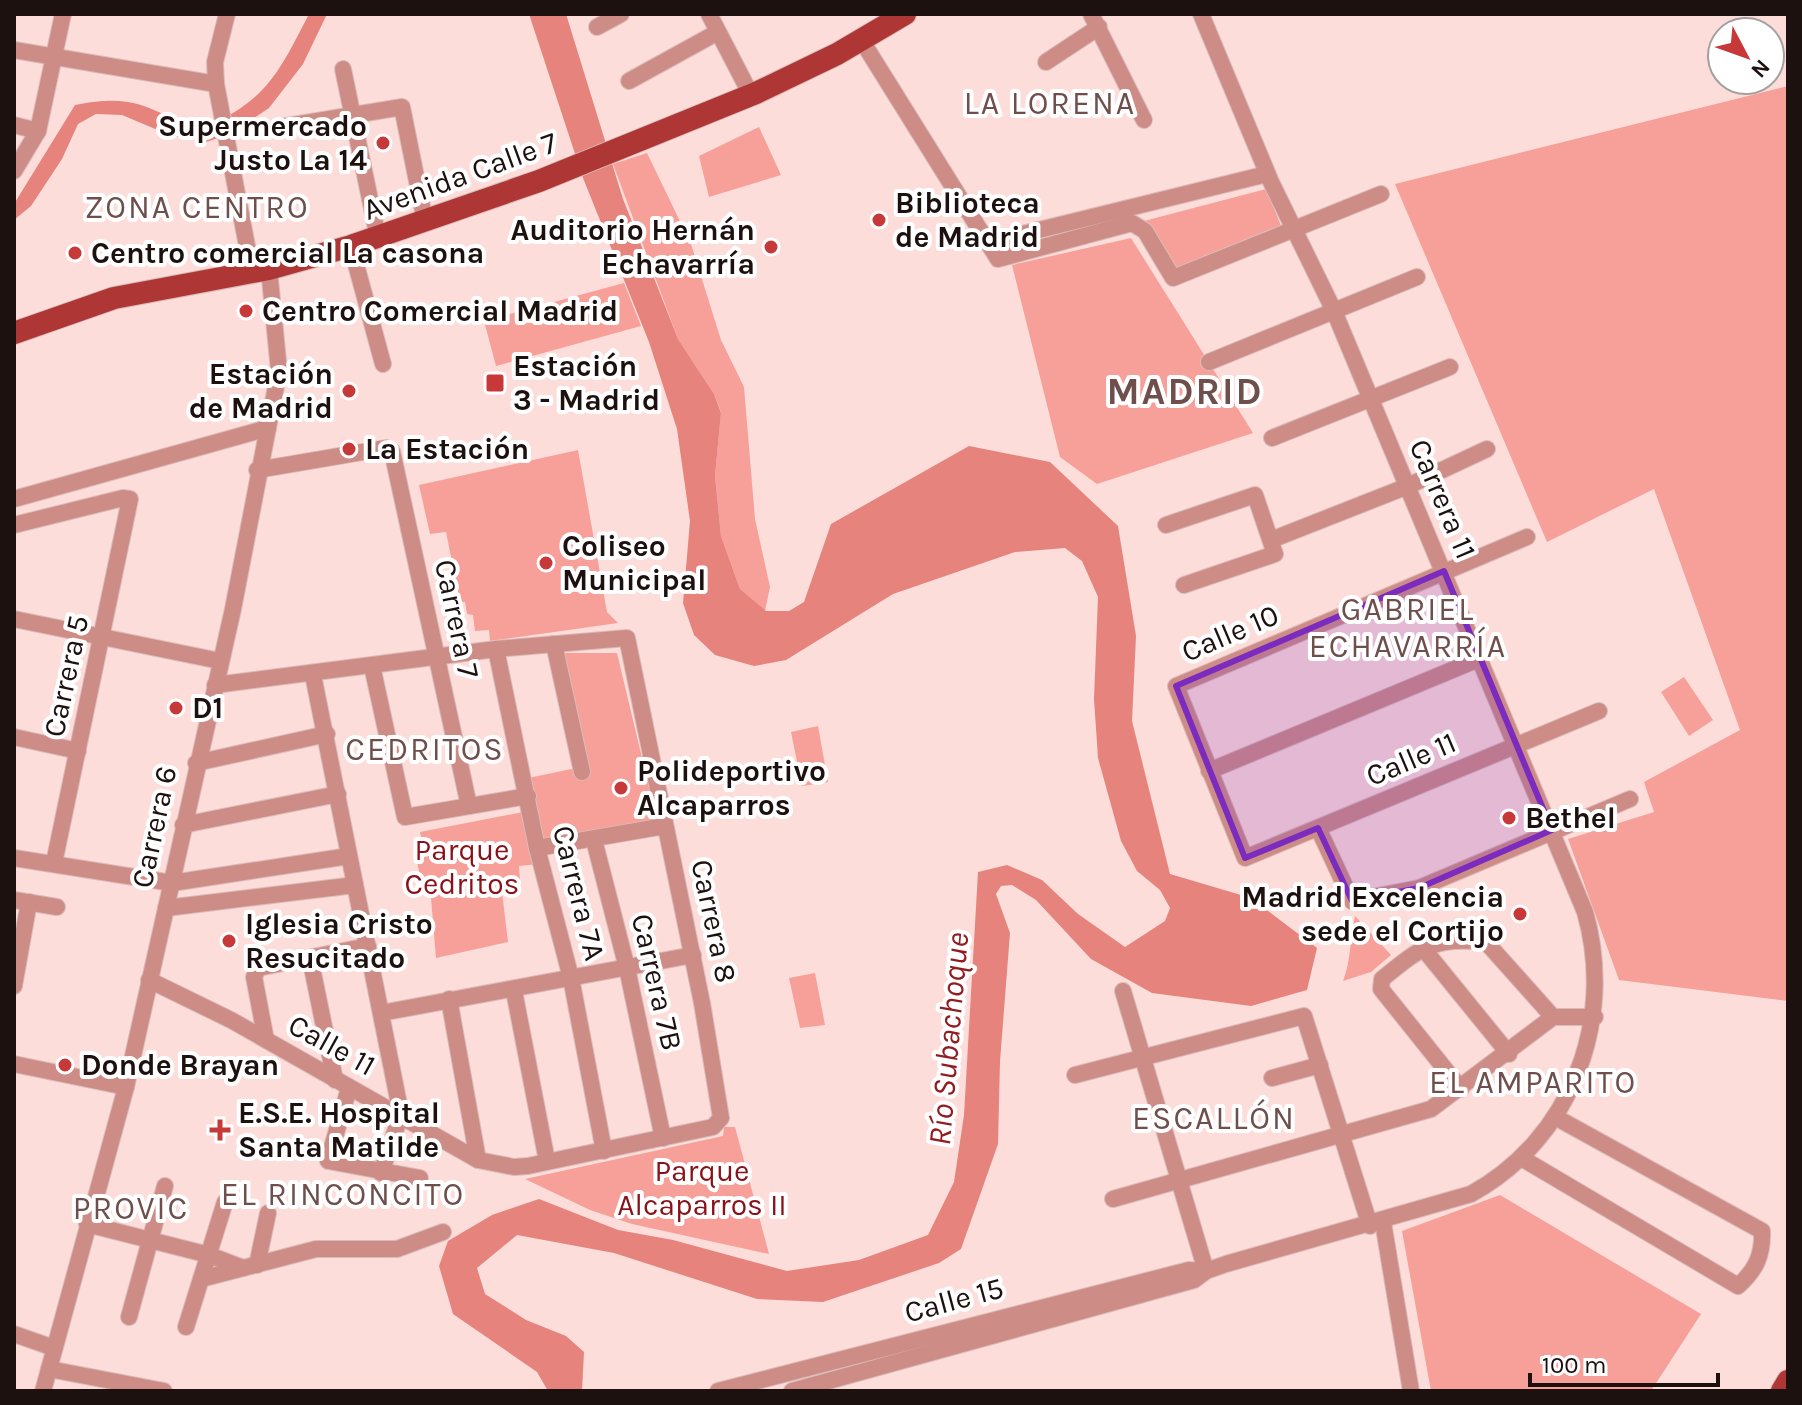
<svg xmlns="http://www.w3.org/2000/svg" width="1802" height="1405" font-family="Karla,sans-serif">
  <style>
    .green { fill: #f7a099 }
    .water { fill: #e5837c }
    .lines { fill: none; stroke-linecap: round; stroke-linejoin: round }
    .minor-casing { stroke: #d9bcba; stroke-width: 18 }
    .major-casing { stroke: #d9bcba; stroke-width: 24 }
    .minor { stroke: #ce8c86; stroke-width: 16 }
    .major { stroke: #ae3736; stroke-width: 22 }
    .marked { fill: #7b2cbf; fill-opacity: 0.2; stroke: #7b2cbf; stroke-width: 6; stroke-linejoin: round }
    .poi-dot { fill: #c73839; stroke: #fff; stroke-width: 3 }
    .labels { text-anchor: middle; stroke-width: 8; stroke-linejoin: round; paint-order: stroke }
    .poi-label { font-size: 30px; font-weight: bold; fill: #1d110f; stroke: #fff; text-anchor: start }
    .street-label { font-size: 30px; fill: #1d110f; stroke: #fff }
    .park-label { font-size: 30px; fill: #89121a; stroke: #fff }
    .neighbourhood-label { font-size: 32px; letter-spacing: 2px; fill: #6f4f4c; stroke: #fff }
    .water-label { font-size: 32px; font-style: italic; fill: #911d21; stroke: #fff }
    .district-label { font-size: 38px; font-weight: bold; letter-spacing: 2px; fill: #6f4f4c; stroke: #fff }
  </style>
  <rect width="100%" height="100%" fill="#fdddda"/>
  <g class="green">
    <path d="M1788 86V1001L1619 980 1568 839 1654 812 1644 782 1740 730 1654 489 1547 542 1395 184Z"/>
    <path d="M759 127 781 175 709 197 699 156Z"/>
    <path d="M647 153 691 244 721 340 744 387 755 519 770 587 765 611 740 589 721 536 715 476 721 412 714 394 678 339 613 164Z"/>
    <path d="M1266 189 1282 228 1171 273 1144 221Z"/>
    <path d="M1131 238 1253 433 1097 484 1060 457 1012 265Z"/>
    <path d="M624 283 641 326 496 366 484 321Z"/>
    <path d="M578 450 607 612 618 623 490 641 489 630 475 631 473 615 467 614 465 602H460L446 532 430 534 419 485Z"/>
    <path d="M558 653H617L658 825 539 845 528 778 581 767Z"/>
    <path d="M1684 677 1713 720 1689 736 1661 692Z"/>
    <path d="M818 726 828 782 802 786 791 732Z"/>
    <path d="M523 812 539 864 519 866 520 880 501 884 508 942 436 958 431 898 422 886 415 852 423 846 420 832Z"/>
    <path d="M1355 916 1391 955 1371 972 1343 981C1351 962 1350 937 1355 916Z"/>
    <path d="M815 973 825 1025 800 1028 789 978Z"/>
    <path d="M724 1127H735L769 1254 632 1224 590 1210 525 1179 723 1136Z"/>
    <path d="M1500 1195 1701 1314 1651 1391H1431L1402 1231Z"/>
  </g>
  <g class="water">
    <path d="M309 14H327L303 64 269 108 230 134 206 142 172 136 122 115 96 114 78 124 62 159 31 206 14 220V204L75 105C143 92 144 112 203 128 267 101 279 72 309 14Z"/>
    <path d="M529 14H566L623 199 678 339 714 394 721 413 715 476 721 536 740 589 766 611H789L804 602 831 524 969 446 1050 462 1118 526 1136 636 1132 721 1170 874 1251 898 1317 948 1307 990 1251 1006 1152 993 1091 959 1036 900 1012 885 1001 886 996 894 1010 933 1000 1061 998 1144 961 1249 939 1263 823 1302 757 1299 614 1253 517 1235 477 1268 485 1294 526 1320 566 1336 584 1352 582 1391H548L537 1372 453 1314 439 1266 448 1241 492 1215 539 1199 618 1230 673 1240 787 1271 859 1260 928 1235 954 1182 964 1115 978 872 1007 865 1042 880 1078 914 1125 947 1165 921 1170 908 1160 890 1137 871 1121 841 1098 758 1094 699 1098 597 1082 561 1065 548 1015 552 893 594 786 660 754 666 715 655 694 635 683 603 690 521 677 429 649 342 583 178Z"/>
  </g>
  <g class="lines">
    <g class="minor-casing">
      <g id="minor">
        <path d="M227 14 215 62 216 84 252 272"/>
        <path d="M709 14 751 95"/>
        <path d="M1091 14 1144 120"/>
        <path d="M597 27 621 14"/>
        <path d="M862 41 998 259 1132 223 1145 231 1173 278 1381 194"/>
        <path d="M14 50 216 84"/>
        <path d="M1046 62 1099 27"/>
        <path d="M343 69 378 238"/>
        <path d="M629 81 718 32"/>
        <path d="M14 125 38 131"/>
        <path d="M275 128 402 107 425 221"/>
        <path d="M14 171 38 131 63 14"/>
        <path d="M990 242 1267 174"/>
        <path d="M351 246 383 364"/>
        <path d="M1209 362 1417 277"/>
        <path d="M1272 438 1450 367"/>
        <path d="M257 470 386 448 392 451 469 806"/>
        <path d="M14 499 268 428"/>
        <path d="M14 525 123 498 130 499 54 863"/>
        <path d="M1166 525 1255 495 1275 554 1184 585"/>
        <path d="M1527 537 1176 686 1245 858 1599 711"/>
        <path d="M1271 540 1408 486 1487 449"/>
        <path d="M14 619 220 661"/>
        <path d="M554 644 582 772"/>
        <path d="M496 649 537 848 571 978 604 1151"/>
        <path d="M372 666 405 817 528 796"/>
        <path d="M313 675 401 1114 381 1173"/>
        <path d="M14 737 78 751"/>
        <path d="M196 763 327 734"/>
        <path d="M1209 771 1481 658"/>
        <path d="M183 825 338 794"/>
        <path d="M1318 828 1352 901 1419 888 1630 799"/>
        <path d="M594 840 627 968 663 1138"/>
        <path d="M537 848 665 826"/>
        <path d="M14 858 172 883 349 856"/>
        <path d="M14 900 57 907"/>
        <path d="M166 908 355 885"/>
        <path d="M1422 947 1509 1054"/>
        <path d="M310 958 335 1080"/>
        <path d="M149 980 231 1020 478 1160 514 1167 528 1166 713 1127 721 1118 702 1003 627 638 496 649 215 685"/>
        <path d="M14 986 29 902"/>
        <path d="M514 991 547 1161"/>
        <path d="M1123 991 1206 1271"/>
        <path d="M449 999 478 1160"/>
        <path d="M381 1013 693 955"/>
        <path d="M266 1040 254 977 258 968 368 946"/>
        <path d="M14 1064 126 1087"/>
        <path d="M1075 1075 1304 1016 1370 1226"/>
        <path d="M1272 1078 1320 1065"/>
        <path d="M349 1088 328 1161 420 1178"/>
        <path d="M1461 1089 1381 989 1382 979C1420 948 1434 936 1486 942L1553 1017"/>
        <path d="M1523 1159 1738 1286C1756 1270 1763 1255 1762 1231L1557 1118"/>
        <path d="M1113 1199 1431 1109 1553 1017H1595"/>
        <path d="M1383 1222 1411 1391"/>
        <path d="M87 1224 209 1255 243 1268"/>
        <path d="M257 1265 268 1213"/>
        <path d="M201 1279 316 1249H397L443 1232"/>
        <path d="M129 1317 165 1186"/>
        <path d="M186 1327 225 1202"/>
        <path d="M14 1334 54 1348"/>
        <path d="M49 1369 164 1391"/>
        <path d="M43 1391 126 1087 233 609 279 371 269 269"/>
        <path d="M718 1391 1189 1270 1200 1271"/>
        <path d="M792 1391 1194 1280 1206 1271 1226 1264 1471 1194C1571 1139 1616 1021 1585 912L1334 311 1271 182 1201 14"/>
      </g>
    </g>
    <g class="major-casing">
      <g id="major">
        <path d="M14 333 114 298 269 269 351 246 539 181 756 93 837 54 905 14"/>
        <path d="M1782 1391 1788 1381"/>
      </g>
    </g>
    <use href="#minor" class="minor"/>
    <use href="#major" class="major"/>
  </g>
  <path class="marked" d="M1444 571 1552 830 1419 888 1352 901 1318 828 1245 858 1176 686Z"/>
  <g class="poi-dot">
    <circle cx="383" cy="143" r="8"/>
    <circle cx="879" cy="220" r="8"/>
    <circle cx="771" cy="247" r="8"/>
    <circle cx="75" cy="253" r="8"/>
    <circle cx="246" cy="311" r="8"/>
    <rect x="485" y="373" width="20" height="20" rx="4"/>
    <circle cx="349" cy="391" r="8"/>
    <circle cx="349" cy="449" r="8"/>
    <circle cx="546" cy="563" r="8"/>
    <circle cx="176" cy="708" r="8"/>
    <circle cx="621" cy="788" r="8"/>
    <circle cx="1509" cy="818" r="8"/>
    <circle cx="1520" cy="914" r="8"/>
    <circle cx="229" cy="941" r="8"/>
    <circle cx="65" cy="1065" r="8"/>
    <path d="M216 1118h8v8h8v8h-8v8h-8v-8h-8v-8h8z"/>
  </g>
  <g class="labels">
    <g class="poi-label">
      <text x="367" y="136" text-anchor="end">Supermercado<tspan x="367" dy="34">Justo La 14</tspan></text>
      <text x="895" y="213">Biblioteca<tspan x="895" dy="34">de Madrid</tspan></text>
      <text x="755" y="240" text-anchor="end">Auditorio Hernán<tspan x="755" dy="34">Echavarría</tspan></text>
      <text x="91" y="263">Centro comercial La casona</text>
      <text x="262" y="321">Centro Comercial Madrid</text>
      <text x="513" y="376">Estación<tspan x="513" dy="34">3 - Madrid</tspan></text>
      <text x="333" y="384" text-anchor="end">Estación<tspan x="333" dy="34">de Madrid</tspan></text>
      <text x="365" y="459">La Estación</text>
      <text x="562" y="556">Coliseo<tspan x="562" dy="34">Municipal</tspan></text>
      <text x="192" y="718">D1</text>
      <text x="637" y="781">Polideportivo<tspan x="637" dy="34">Alcaparros</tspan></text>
      <text x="1525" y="828">Bethel</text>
      <text x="1504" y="907" text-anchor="end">Madrid Excelencia<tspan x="1504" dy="34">sede el Cortijo</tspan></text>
      <text x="245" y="934">Iglesia Cristo<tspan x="245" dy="34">Resucitado</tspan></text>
      <text x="81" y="1075">Donde Brayan</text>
      <text x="238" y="1123">E.S.E. Hospital<tspan x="238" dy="34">Santa Matilde</tspan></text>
    </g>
    <g class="street-label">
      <text transform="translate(460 176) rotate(-20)" y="10">Avenida Calle 7</text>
      <text transform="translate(1443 499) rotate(67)" y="10">Carrera 11</text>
      <text transform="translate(457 619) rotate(78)" y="10">Carrera 7</text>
      <text transform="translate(1230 633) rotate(-23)" y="10">Calle 10</text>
      <text transform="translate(66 676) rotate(-78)" y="10">Carrera 5</text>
      <text transform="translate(1411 759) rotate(-23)" y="10">Calle 11</text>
      <text transform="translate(154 827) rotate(-78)" y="10">Carrera 6</text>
      <text transform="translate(579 893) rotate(76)" y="10">Carrera 7A</text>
      <text transform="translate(714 921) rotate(78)" y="10">Carrera 8</text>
      <text transform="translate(657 982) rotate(77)" y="10">Carrera 7B</text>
      <text transform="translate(332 1045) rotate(29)" y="10">Calle 11</text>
      <text transform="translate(954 1300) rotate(-15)" y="10">Calle 15</text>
    </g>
    <g class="park-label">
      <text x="462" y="860">Parque<tspan x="462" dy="34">Cedritos</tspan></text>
      <text x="702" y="1181">Parque<tspan x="702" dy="34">Alcaparros II</tspan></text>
    </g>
    <g class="neighbourhood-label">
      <text x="1050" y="114">LA LORENA</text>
      <text x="197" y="218">ZONA CENTRO</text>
      <text x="1408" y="620">GABRIEL<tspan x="1408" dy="37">ECHAVARRÍA</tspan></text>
      <text x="425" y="760">CEDRITOS</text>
      <text x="1533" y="1093">EL AMPARITO</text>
      <text x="1214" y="1129">ESCALLÓN</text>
      <text x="343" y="1205">EL RINCONCITO</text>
      <text x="131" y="1219">PROVIC</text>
    </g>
    <g class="water-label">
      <text transform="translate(948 1039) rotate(-85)" y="11">Río Subachoque</text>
    </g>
    <g class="district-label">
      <text x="1185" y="404">MADRID</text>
    </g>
  </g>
  <rect width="1802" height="1405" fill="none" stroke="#1d110f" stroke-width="32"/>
  <g transform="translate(1746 56) rotate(131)"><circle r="38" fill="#ffffff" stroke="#a5a09f" stroke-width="2"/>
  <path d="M0-6L14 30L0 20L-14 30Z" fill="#c73839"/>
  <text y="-12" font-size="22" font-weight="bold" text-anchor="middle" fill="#1d110f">N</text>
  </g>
  <path d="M1530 1373v12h188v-12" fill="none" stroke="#1d110f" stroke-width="4"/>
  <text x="1542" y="1373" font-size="24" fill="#1d110f" stroke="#ffffff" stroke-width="6" paint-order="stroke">100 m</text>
</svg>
